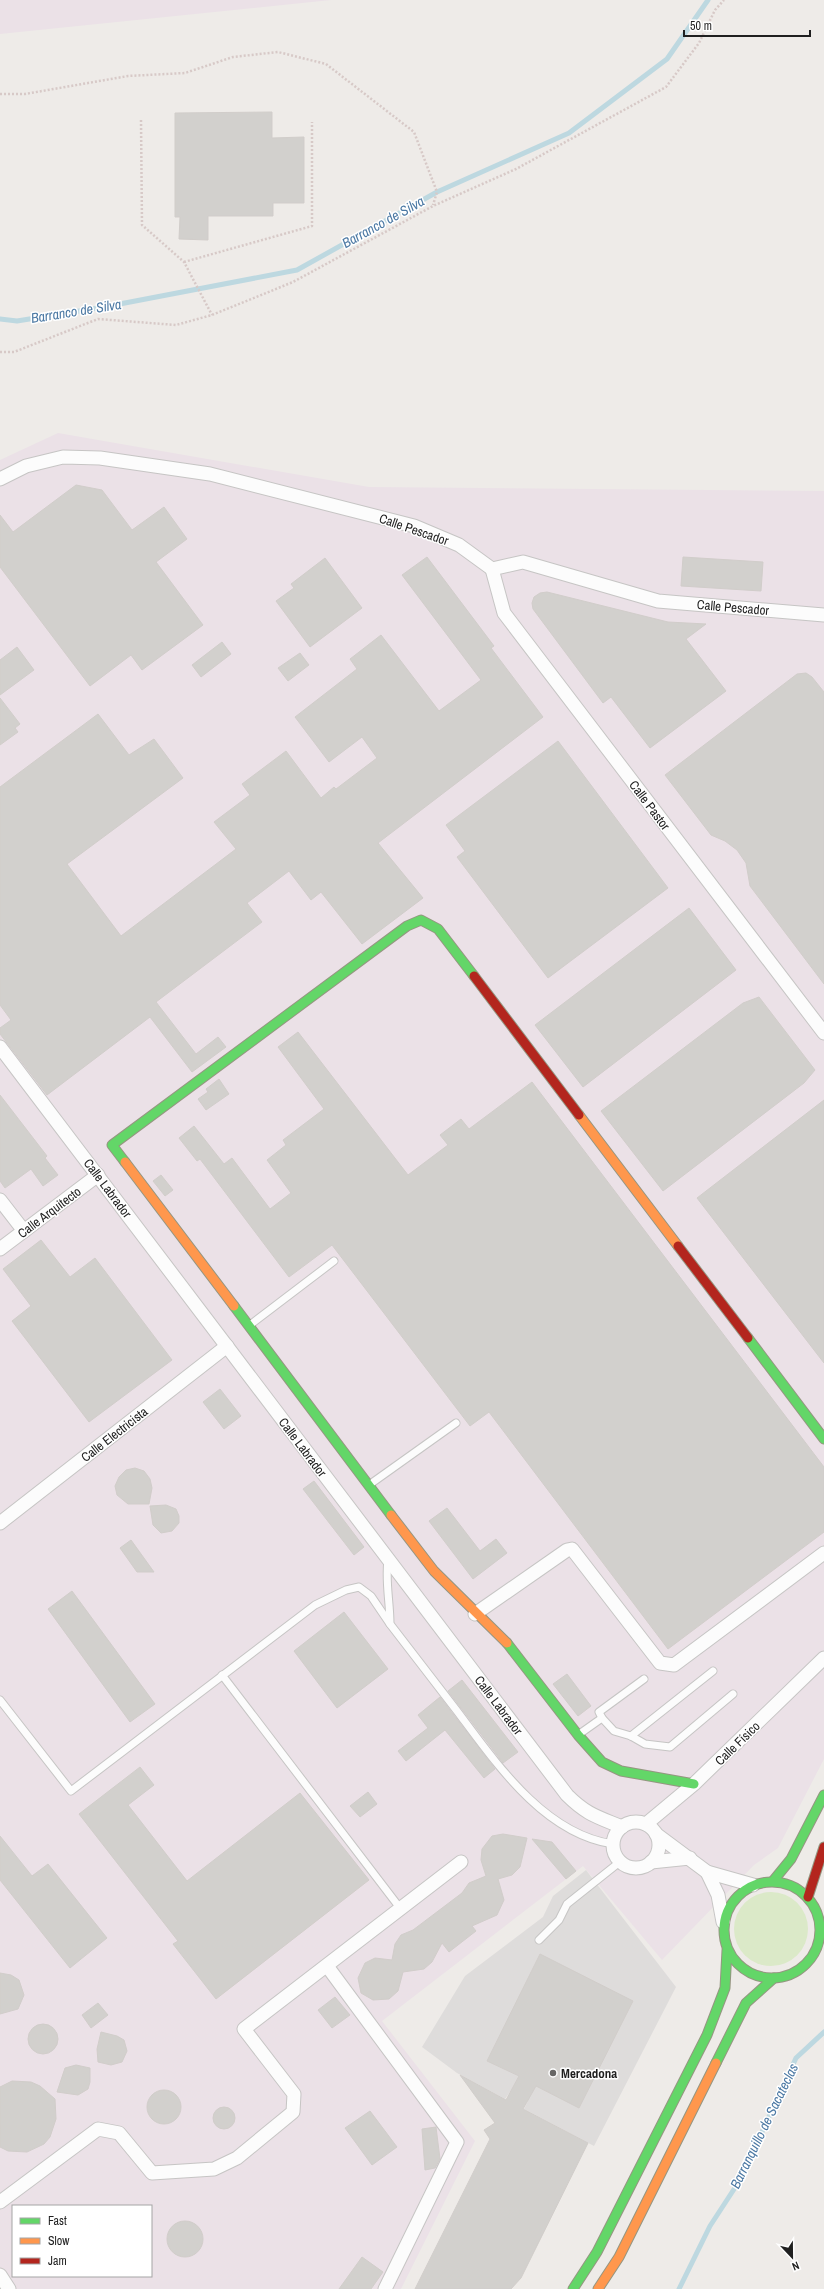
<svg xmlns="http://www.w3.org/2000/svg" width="824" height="2289" font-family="'Archivo Narrow',sans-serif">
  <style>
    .industrial { fill: #ebe1e7; fill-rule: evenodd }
    .grass { fill: #dbe9c8 }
    .parking { fill: #dedcdb }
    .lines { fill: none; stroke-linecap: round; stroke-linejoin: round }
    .stream { stroke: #bdd8e0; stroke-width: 5 }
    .building { fill: #d2d0cd; stroke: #d1cdca }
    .lane-casing { stroke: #c6c5c4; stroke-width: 9 }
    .street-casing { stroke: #c6c5c4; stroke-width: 15 }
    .fast-casing { stroke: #959681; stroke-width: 11 }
    .slow-casing { stroke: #959681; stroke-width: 11 }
    .jam-casing { stroke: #959681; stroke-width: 11 }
    .path { stroke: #d7c9c7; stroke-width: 2.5; stroke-dasharray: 2 2; stroke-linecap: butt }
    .lane { stroke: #fcfcfc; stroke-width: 7 }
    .street { stroke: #fcfcfc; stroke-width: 13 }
    .fast { stroke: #63d668; stroke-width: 9 }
    .slow { stroke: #ff974d; stroke-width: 9 }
    .jam { stroke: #b3261e; stroke-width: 9 }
    .poi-dot { fill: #676665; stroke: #fff; stroke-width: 1.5 }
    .labels { text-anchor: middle; stroke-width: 3; stroke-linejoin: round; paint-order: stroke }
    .street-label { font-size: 13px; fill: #1f1f1f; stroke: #fff }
    .poi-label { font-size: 13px; font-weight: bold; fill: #1f1f1f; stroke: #fff; text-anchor: start }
    .water-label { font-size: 14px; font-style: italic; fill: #4c79a4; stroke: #fff }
  </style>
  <rect width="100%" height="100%" fill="#eeebe8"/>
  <g class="industrial">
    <path d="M0 0H331L0 34Z"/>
    <path d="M58 433 369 487 824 491V1759L778 1848 754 1865 662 1960 583 1866 382 2021 475 2141 401 2289H0V460ZM13 2206H151V2276H13Z"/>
  </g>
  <circle class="grass" cx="771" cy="1929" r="37"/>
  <path class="parking" d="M586 1870 676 1987 594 2146 524 2109 528 2101 510 2092 505 2099 457 2073 422 2047 465 1976 543 1917 553 1896Z"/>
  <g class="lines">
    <g class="stream">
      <path d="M0 319 17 321 104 307 297 270 437 192 569 133 667 59 708 0"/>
      <path d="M679 2289 710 2226 740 2180 796 2058 824 2032"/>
    </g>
  </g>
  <g class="building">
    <path d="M272 112V138L304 137V203H273V216H208V240L179 239 180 217H175V113Z"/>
    <path d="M76 485 102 490 132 530 164 507 187 539 156 562 203 625 142 670 131 655 90 686 0 567V515L13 532Z"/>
    <path d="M427 557 494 646 491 648 543 717 378 843 423 898 362 944 321 892 311 900 289 871 247 903 262 922 156 1002 196 1054 218 1037 226 1047 192 1072 150 1017 47 1095 0 1034V1028L11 1020 0 1005V787L98 714 129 755 154 739 183 778 67 864 121 936 236 849 214 822 250 795 242 784 286 751 321 798 334 787 336 789 377 758 362 737 329 762 295 717 357 669 350 659 381 635 439 711 481 680 402 575Z"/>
    <path d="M683 557 763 562 761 591 681 586Z"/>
    <path d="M325 558 362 608 310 647 276 601 294 588 291 584Z"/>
    <path d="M547 592 668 622 706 624 686 639 726 691 650 748 611 697 603 703 533 609 532 603 534 597 540 593Z"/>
    <path d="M222 642 231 654 201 677 192 665Z"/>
    <path d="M17 647 34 670 0 695V660Z"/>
    <path d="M300 653 309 665 288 681 278 668Z"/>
    <path d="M806 673 812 677 824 692V984L750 886 746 863 737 850 725 841 711 835 665 775 797 674Z"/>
    <path d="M0 698 20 724 15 728 18 732 0 745Z"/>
    <path d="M558 741 668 888 548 978 457 857 465 851 446 825Z"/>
    <path d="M689 908 736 970 583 1087 535 1025Z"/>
    <path d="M759 997 815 1070 804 1083 663 1191 601 1111 743 1003Z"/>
    <path d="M298 1032 408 1175 448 1145 440 1135 461 1119 469 1129 532 1082 824 1467V1532L668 1649 489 1412 470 1426 332 1245 289 1277 200 1159 197 1161 179 1138 194 1126 224 1164 232 1158 270 1209 291 1193 267 1160 286 1145 283 1140 324 1109 278 1047Z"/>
    <path d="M219 1079 229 1094 206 1110 198 1099 208 1092 206 1089Z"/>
    <path d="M0 1095 47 1156 45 1158 58 1175 43 1186 31 1169 5 1188 0 1181Z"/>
    <path d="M824 1100V1363L697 1198Z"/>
    <path d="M161 1175 173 1190 165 1196 153 1181Z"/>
    <path d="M41 1240 70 1277 95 1258 172 1360 89 1422 12 1321 31 1306 3 1269Z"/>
    <path d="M220 1389 241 1416 224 1429 203 1402Z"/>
    <path d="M135 1468 144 1471 150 1479 152 1488 149 1504H128L117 1495 115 1486 119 1477 126 1470Z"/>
    <path d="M314 1481 364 1547 354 1555 303 1489Z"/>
    <path d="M166 1505 176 1509 179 1516V1523L172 1531 161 1533 153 1525 150 1506Z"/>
    <path d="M447 1508 480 1551 496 1539 507 1553 473 1579 429 1521Z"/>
    <path d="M131 1540 154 1572H137L120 1548Z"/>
    <path d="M72 1591 155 1704 130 1722 48 1609Z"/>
    <path d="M344 1612 388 1669 337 1708 294 1651Z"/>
    <path d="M567 1674 591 1706 578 1716 553 1684Z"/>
    <path d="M462 1680 518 1752 503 1763 448 1691Z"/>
    <path d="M440 1697 495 1769 484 1778 445 1730 406 1761 398 1751 428 1728 418 1715Z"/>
    <path d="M140 1767 154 1785 128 1805 187 1881 300 1793 369 1880 216 1999 173 1944 178 1941 79 1814Z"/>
    <path d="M368 1792 377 1804 360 1817 350 1806Z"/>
    <path d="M503 1834 527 1838 520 1867 512 1875 498 1879 504 1900 497 1915 472 1926 476 1931 449 1952 442 1943 432 1962 424 1969 403 1972 398 1991 389 1999 373 2000 361 1993 358 1978 365 1963 375 1958 392 1960 395 1944 401 1935 413 1930 462 1893 469 1883 486 1876 481 1860 482 1849 492 1836Z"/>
    <path d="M0 1836 32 1876 48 1864 107 1938 70 1968 0 1880Z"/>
    <path d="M532 1839 552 1842 576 1871 566 1879Z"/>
    <path d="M540 1954 633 2001 579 2108 536 2086 523 2109 588 2143 521 2278 511 2289H415L490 2139 484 2130 495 2123 460 2075 506 2100 519 2076 487 2061Z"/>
    <path d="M0 1973 11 1975 19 1980 24 1995 18 2009 0 2014Z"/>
    <path d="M335 1997 350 2015 332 2028 318 2010Z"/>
    <path d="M98 2003 108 2015 91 2028 82 2015Z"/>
    <circle cx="43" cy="2039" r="15"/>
    <path d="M101 2032 117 2036 124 2040 127 2051 122 2062 111 2065 98 2062 97 2049Z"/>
    <path d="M76 2065 90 2068V2082L88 2089 78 2095 57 2092 65 2068Z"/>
    <path d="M12 2081 31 2082 40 2086 55 2099 56 2119 50 2137 44 2144 27 2152 8 2151 0 2147V2087Z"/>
    <circle cx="164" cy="2107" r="17"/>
    <circle cx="224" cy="2118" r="11"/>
    <path d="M370 2111 397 2147 372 2165 345 2128Z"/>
    <path d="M436 2127 440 2159 435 2168 425 2170 422 2129Z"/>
    <circle cx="185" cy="2239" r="18"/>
    <path d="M362 2257 383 2272 371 2289H339Z"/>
  </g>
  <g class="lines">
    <g class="lane-casing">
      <g id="lane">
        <path d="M250 1325 334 1261"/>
        <path d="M369 1485 456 1423"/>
        <path d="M388 1560C385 1581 390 1602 390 1624 412 1653 435 1682 457 1711 496 1763 544 1834 613 1844"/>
        <path d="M222 1675 400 1908"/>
        <path d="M0 1700 71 1791 315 1605 346 1590 359 1587 371 1596 390 1624"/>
        <path d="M602 1718 614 1731 631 1736 645 1744 670 1747 733 1694"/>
        <path d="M578 1735 602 1718 599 1712 644 1679"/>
        <path d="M631 1736 713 1671"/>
        <path d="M539 1940 559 1920 567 1904 621 1861"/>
      </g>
    </g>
    <g class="street-casing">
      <g id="street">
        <path d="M0 479 26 466 63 457 100 458 210 474 414 526 459 545 492 569 523 562 658 601 824 615"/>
        <path d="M492 569 504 613 824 1033"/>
        <path d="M0 1047 567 1795C587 1815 598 1817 622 1827"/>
        <path d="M0 1200 24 1231"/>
        <path d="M0 1249 98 1175"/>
        <path d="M0 1523 227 1346"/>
        <path d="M475 1614 567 1550 572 1549 660 1663 674 1665 824 1553"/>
        <circle cx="636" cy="1845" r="23"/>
        <path d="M646 1824 694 1784 824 1658"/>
        <path d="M656 1834 707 1872 753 1885"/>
        <path d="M651 1862 690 1858"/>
        <path d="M707 1872 718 1895 723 1922"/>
        <path d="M327 1966 457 2142 385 2289"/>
        <path d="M0 2202 98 2129 119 2133 152 2173 214 2169 237 2158 293 2112 294 2094 244 2029 461 1862"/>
        <path d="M0 2275 9 2289"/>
      </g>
    </g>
    <g class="fast-casing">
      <g id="fast">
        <path d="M125 1162 112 1145 407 926 421 920 438 929 474 976"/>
        <path d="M234 1306 391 1515"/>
        <path d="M748 1338 824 1439"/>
        <path d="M507 1643 578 1735 602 1762 621 1771 694 1784"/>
        <path d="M773 1881 791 1859 824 1795"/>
        <circle cx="772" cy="1930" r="48"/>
        <path d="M716 2063 746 2003 774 1978"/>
        <path d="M573 2289 597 2252 707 2035 725 1988 727 1950"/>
      </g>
    </g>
    <g class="slow-casing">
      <g id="slow">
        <path d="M579 1115 678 1246"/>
        <path d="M125 1162 234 1306"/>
        <path d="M391 1515 434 1571 507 1643"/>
        <path d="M598 2289 619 2257 716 2063"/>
      </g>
    </g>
    <g class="jam-casing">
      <g id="jam">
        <path d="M474 976 579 1115"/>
        <path d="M678 1246 748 1338"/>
        <path d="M808 1897 824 1847"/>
      </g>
    </g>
    <g class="path">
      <path d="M0 94H25L128 76 185 73 233 57 278 52 326 64 414 132 437 192 433 205"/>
      <path d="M141 120 142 225 184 262 212 315"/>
      <path d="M184 262 312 226V122"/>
      <path d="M0 352H14L98 319 176 325 212 315 293 282 433 206 516 169 666 87 699 43 715 10 724 0"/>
    </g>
    <use href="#lane" class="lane"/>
    <use href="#street" class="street"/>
    <use href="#fast" class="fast"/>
    <use href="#slow" class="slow"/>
    <use href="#jam" class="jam"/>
  </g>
  <circle class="poi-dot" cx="553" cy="2073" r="4"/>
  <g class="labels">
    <g class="street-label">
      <text transform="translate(414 529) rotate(19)" y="5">Calle Pescador</text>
      <text transform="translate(733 607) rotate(5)" y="5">Calle Pescador</text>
      <text transform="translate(650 805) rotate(53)" y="5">Calle Pastor</text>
      <text transform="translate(108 1188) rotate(53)" y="5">Calle Labrador</text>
      <text transform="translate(49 1212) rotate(-37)" y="5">Calle Arquitecto</text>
      <text transform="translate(114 1434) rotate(-38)" y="5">Calle Electricista</text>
      <text transform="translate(303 1447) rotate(53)" y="5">Calle Labrador</text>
      <text transform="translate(499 1705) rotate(53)" y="5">Calle Labrador</text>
      <text transform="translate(737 1743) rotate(-44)" y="5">Calle Físico</text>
    </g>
    <g class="poi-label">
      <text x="561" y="2078">Mercadona</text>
    </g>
    <g class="water-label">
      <text transform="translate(383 222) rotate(-29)" y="5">Barranco de Silva</text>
      <text transform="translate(76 311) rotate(-9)" y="5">Barranco de Silva</text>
      <text transform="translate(764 2126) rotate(-64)" y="5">Barranquillo de Sacateclas</text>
    </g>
  </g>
  <rect x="12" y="2205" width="140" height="72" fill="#ffffff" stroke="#a5a5a5"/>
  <rect x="20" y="2218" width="20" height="6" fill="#63d668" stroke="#a5a5a5"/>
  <text x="48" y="2225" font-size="12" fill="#1f1f1f">Fast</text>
  <rect x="20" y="2238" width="20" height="6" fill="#ff974d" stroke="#a5a5a5"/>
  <text x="48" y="2245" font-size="12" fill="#1f1f1f">Slow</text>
  <rect x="20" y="2258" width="20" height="6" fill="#b3261e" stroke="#a5a5a5"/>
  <text x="48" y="2265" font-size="12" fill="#1f1f1f">Jam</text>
  <g transform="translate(792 2257) rotate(158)" stroke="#ffffff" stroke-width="3" paint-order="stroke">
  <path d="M0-3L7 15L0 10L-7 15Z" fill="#1f1f1f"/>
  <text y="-6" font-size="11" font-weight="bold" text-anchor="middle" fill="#1f1f1f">N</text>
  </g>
  <path d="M684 30v6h126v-6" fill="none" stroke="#1f1f1f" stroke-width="2"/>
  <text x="690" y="30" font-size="12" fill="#1f1f1f" stroke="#ffffff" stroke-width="3" paint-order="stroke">50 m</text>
</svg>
